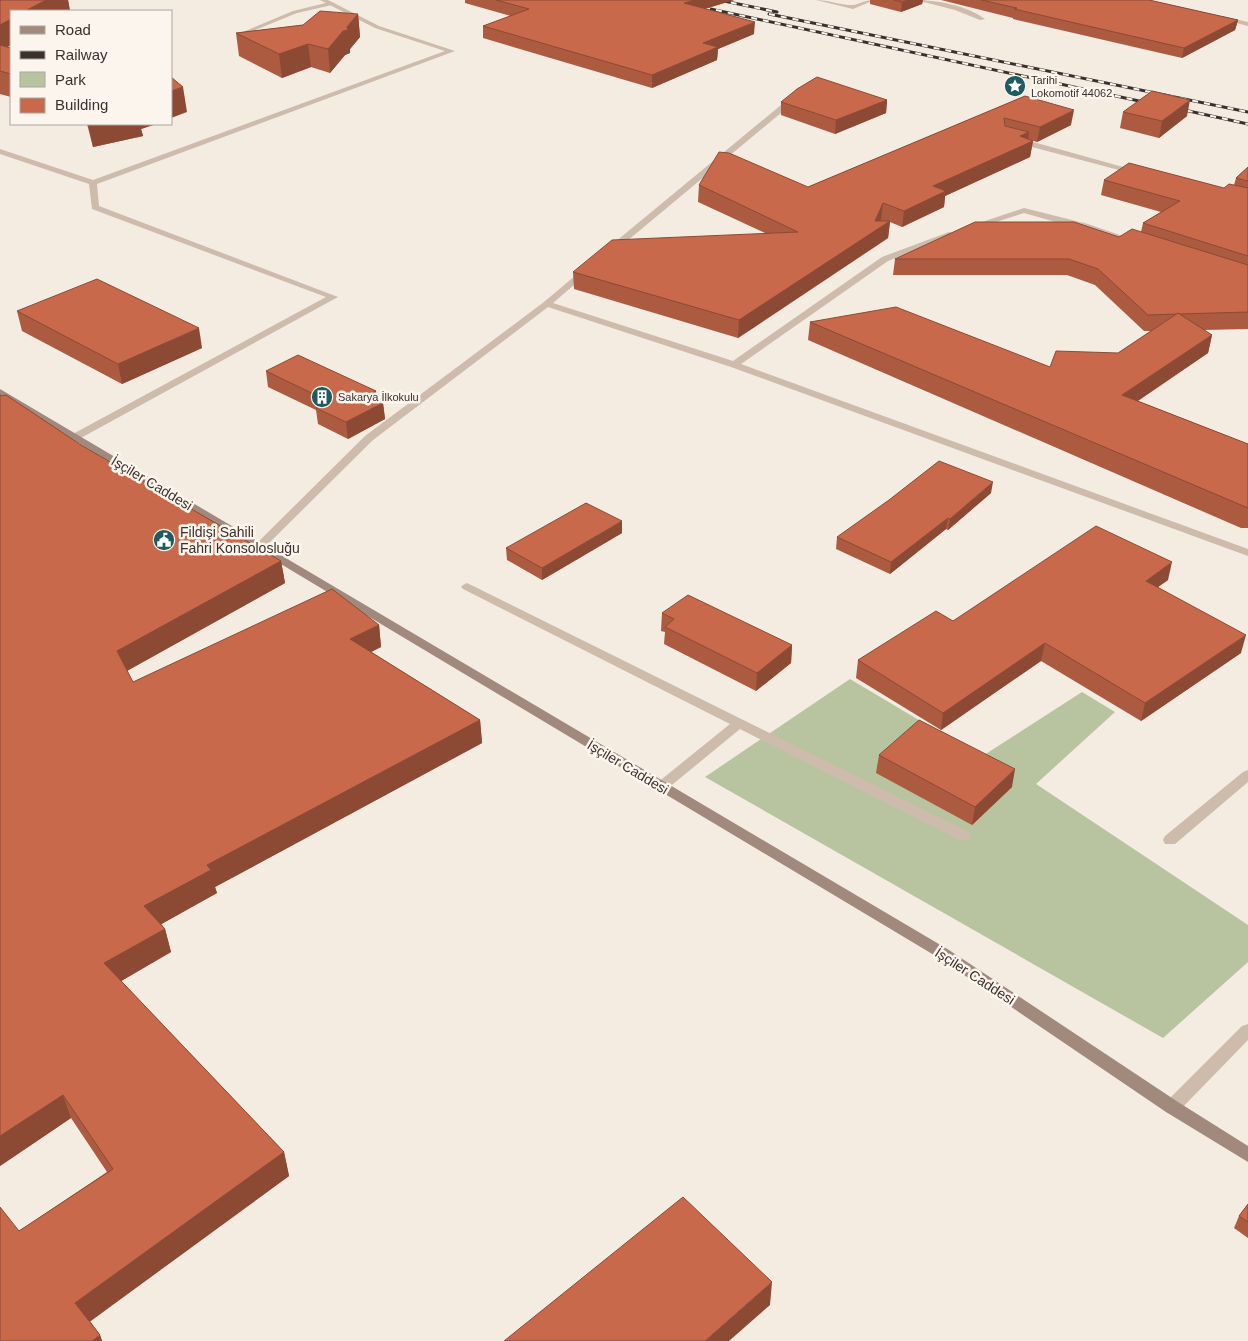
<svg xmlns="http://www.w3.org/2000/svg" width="1248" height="1341" font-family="Helvetica,sans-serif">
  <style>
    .green { fill: #b8c4a0 }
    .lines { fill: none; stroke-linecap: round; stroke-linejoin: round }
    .lane { fill: #cdbbac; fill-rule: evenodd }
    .street { fill: #cdbbac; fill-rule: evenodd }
    .secondary { fill: #a18a7d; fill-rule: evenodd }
    .rail-casing { stroke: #3b302b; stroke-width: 3 }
    .rail { stroke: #fbf5ee; stroke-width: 2; stroke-dasharray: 6; stroke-linecap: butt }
    .wall { fill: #ac5a40 }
    .shaded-wall { fill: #8c4a34 }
    .building { fill: #c8694b; stroke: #8c4a34 }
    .labels { text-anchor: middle; stroke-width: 5; stroke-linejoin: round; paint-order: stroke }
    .far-poi-label { font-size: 11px; fill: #3b302b; stroke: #fbf5ee; text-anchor: start }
    .street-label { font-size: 14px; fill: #3b302b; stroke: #fbf5ee }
    .poi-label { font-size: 14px; fill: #3b302b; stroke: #fbf5ee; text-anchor: start }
  </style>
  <rect width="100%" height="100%" fill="#f4ebe1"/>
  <path class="green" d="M850 679 981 757 1082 692 1115 712 1036 784 1248 925V962L1163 1038 705 777Z"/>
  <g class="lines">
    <g class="lane">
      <path d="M330 2 333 4 332 5 297 13 243 35 238 34 293 11Z"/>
      <path d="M792 96 799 98 615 251H609V247Z"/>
      <path d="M1013 138H1019L1141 172 1134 174 1013 142Z"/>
      <path d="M1024 208 1088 224 1140 242 1133 244 1024 213 974 229 967 227Z"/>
      <path d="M949 232 956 234 888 261 741 364 1248 549V556L731 367 548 307 373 440 263 549 259 550 253 547 365 436 544 302 582 270 589 272 553 303 733 361 882 257Z"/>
      <path d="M467 583 969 832 971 836 969 840H959L740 729 667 789H657L655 786 657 783 730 724 463 589 461 587 463 585Z"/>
      <path d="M1248 770V782L1175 844H1165L1163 840 1165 836 1243 772Z"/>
    </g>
    <g class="street">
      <path d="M320 0H328L379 26 455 51 97 184 99 206 338 297 79 439H71L70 437 71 435 326 297 92 209 89 184 0 154V149L93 180 445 51 375 28Z"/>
      <path d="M816 0C827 0 844 6 854 5 861 3 866 0 874 0L853 9Z"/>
      <path d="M916 0C937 0 968 6 985 19L980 20 955 10Z"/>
      <path d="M1222 16 1248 22V26L1220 19 1219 18Z"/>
      <path d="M1248 1024V1040L1178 1112 1172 1114 1166 1112 1164 1107 1166 1102 1242 1026Z"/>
    </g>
    <path class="secondary" d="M0 389 949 950 1178 1102 1248 1146V1162L1166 1112 939 958 0 396Z"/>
    <g class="rail-casing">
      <g id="rail">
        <path d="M669 0 1153 104"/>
        <path d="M719 0 777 12"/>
        <path d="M769 14 1248 112"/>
        <path d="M1175 108 1248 124"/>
      </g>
    </g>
    <use href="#rail" class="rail"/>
  </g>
  <g class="wall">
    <path d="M0 0H68L70 11H11V45L7 47 11 48V97L0 94Z"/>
    <path d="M465 0H734L705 9 754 34 718 49 717 60 652 88 483 38V26L511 16 465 3Z"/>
    <path d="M870 0H923L922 4 901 12 870 4Z"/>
    <path d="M936 0H1149L1238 20 1235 30 1182 58 1013 19V18L941 0Z"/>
    <path d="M358 14 360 37 350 49V53L345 55 330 73 311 67 282 78 239 56 236 33 303 25Z"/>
    <path d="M1025 96 1071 125 1037 142 1030 140 1033 141 1030 157 945 196 944 207 902 227 890 222 888 238 738 338 574 289 573 272 765 233 698 202 699 185 808 187Z"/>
    <path d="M887 100 886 113 835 134 781 115V102Z"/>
    <path d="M1123 112 1187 116 1159 138 1120 128Z"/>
    <path d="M87 124H156L141 129 143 136 93 147Z"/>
    <path d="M1248 167V329L1204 330 1212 335 1208 353 1138 401 1248 444V528H1241L808 340 810 322 1050 367 1118 353 1151 331H1144L1095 285 1067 275H893L895 259 1119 237 1141 232 1143 223 1161 212 1101 195 1104 180 1224 188 1234 185 1236 178Z"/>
    <path d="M17 311 202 348 122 384 22 331Z"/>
    <path d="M266 371 376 391 377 399 383 403 385 419 348 439 318 424 316 410 268 387Z"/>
    <path d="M81 445 281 561 285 583 127 671 133 682 379 625 381 647 371 652 480 720 482 743 215 887 217 893 161 924 165 929 171 952 121 981 284 1152 289 1176 90 1321 100 1335 102 1341H0L19 1231 107 1172 71 1118 0 1166Z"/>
    <path d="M991 493 948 530 946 529 890 574 836 549 837 537Z"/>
    <path d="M622 533 542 580 507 560 506 548Z"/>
    <path d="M1168 580 1158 587 1241 653 1141 721 1041 661 941 730 856 678 858 660 953 621Z"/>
    <path d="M662 613 792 645 791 663 756 691 664 644 665 632 661 631Z"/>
    <path d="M879 755 1012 787 972 825 876 773Z"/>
    <path d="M1248 1204V1238L1234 1228 1239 1216Z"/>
  </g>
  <g class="shaded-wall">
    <path d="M46 0H68L70 11H25Z"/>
    <path d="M695 0H734L684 15V3Z"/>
    <path d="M908 0H923L922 4 901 12 902 2Z"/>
    <path d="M358 14 360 37 350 49V53L345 55 330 73 328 49Z"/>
    <path d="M11 19V45L0 51V25Z"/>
    <path d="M1238 20 1235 30 1182 58 1184 48Z"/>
    <path d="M755 22 754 34 718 49 717 60 652 88V75L703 43Z"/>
    <path d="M308 44 311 67 282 78 279 54Z"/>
    <path d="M183 87 187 112 171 118V91Z"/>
    <path d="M887 100 886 113 835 134 836 120Z"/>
    <path d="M1190 100 1187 116 1159 138 1162 121Z"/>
    <path d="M1074 110 1071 125 1037 142 1040 127Z"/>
    <path d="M88 124H156L141 129 143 136 93 147Z"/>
    <path d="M1029 132 1028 143 1033 141 1030 157 945 196 944 207 902 227 904 211 933 186 1020 136Z"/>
    <path d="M883 203 881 219 876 230 890 221 888 238 738 338 739 320 875 221Z"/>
    <path d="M199 328 202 348 122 384 118 364Z"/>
    <path d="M1212 335 1208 353 1118 414 1122 395Z"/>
    <path d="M376 391 377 406 383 403 385 419 348 439 346 422 368 395Z"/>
    <path d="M993 482 991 493 948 530 950 519Z"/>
    <path d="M948 518 946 529 890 574 891 562Z"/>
    <path d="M622 521V533L542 580V568Z"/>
    <path d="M281 561 285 583 123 673 117 651Z"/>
    <path d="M1172 562 1168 580 1142 598 1146 581Z"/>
    <path d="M379 625 381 647 353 661 350 639Z"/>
    <path d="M1246 635 1241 653 1141 721 1145 703Z"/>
    <path d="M1045 643 1041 661 941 730 943 713Z"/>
    <path d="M792 645 791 663 756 691 757 673Z"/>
    <path d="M480 720 482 743 215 887 217 893 151 930 144 906 207 865Z"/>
    <path d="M1015 769 1012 787 972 825 975 807Z"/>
    <path d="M165 929 171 952 111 987 104 963Z"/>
    <path d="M63 1095 71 1118 0 1166V1136Z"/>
    <path d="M284 1152 289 1176 84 1326 75 1303Z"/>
    <path d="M772 1282 770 1305 729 1341H705Z"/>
    <path d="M100 1335 102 1341H92Z"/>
  </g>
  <g class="building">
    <path d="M0 0H46L25 11H11V19L0 25Z"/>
    <path d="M496 0H695L684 3 755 22 703 43 718 47 652 75 483 26 529 9Z"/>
    <path d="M894 0H908L902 2Z"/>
    <path d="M981 0H1149L1238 20 1184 48 1014 9 1017 8Z"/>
    <path d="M320 11 358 14 347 27 348 30 343 31 328 49 308 44 279 54 236 33 303 25Z"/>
    <path d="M0 45 11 48V74L0 71Z"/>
    <path d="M171 77 183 87 171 91Z"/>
    <path d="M817 77 887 100 836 120 781 102 797 89Z"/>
    <path d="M1152 91 1190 100 1162 121 1123 112Z"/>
    <path d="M1025 96 1074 110 1040 127 1004 118 1005 126 1029 132 1020 136 1033 141 933 186 946 191 904 211 883 203 875 221H890L739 320 573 272 612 240 798 232 699 185 719 152 729 153 808 187Z"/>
    <path d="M1129 163 1224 188 1229 184 1248 188V256L1143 223 1180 201 1104 180Z"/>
    <path d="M1248 167V181L1236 178Z"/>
    <path d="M975 222H1074L1119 237 1132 229 1248 265V312L1179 314 1178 313 1177 314 1148 315 1098 269 1069 259H895Z"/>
    <path d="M97 279 199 328 118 364 17 311Z"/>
    <path d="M896 307 1050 367 1056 351 1118 353 1178 313 1212 335 1122 395 1248 444V508L810 322Z"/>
    <path d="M298 355 376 391 368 395 383 403 346 422 316 408 328 401 266 371Z"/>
    <path d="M0 395 2 396 6 395 81 445 281 561 117 651 133 682 332 589 379 625 350 639 480 720 207 865 211 870 144 906 165 929 104 963 284 1152 75 1303 100 1335 92 1341H0V1207L19 1231 113 1169 63 1095 0 1136Z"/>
    <path d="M939 461 993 482 950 519 948 518 891 562 837 537 889 500Z"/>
    <path d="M586 503 622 521 542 568 506 548Z"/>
    <path d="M1096 526 1172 562 1146 581 1246 635 1145 703 1045 643 943 713 858 660 936 611 953 621Z"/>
    <path d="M688 595 792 645 757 673 665 627 674 619 662 613Z"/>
    <path d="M919 720 1015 769 975 807 879 755Z"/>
    <path d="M683 1197 772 1282 705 1341H504Z"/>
    <path d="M1248 1204V1222L1239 1216Z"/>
  </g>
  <defs>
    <g id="sight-disc" transform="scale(1.125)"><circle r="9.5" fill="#1f5a5e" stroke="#fbf5ee"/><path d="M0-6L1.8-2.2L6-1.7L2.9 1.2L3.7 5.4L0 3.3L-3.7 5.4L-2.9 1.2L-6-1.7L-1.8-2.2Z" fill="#fff"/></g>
    <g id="building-disc" transform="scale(1.125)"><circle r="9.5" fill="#1f5a5e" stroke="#fbf5ee"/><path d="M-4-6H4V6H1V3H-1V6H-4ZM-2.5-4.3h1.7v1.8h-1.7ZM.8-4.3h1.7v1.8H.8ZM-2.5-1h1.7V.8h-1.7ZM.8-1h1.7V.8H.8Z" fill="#fff"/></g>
    <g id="civic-disc" transform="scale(1.125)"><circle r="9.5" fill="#1f5a5e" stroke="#fbf5ee"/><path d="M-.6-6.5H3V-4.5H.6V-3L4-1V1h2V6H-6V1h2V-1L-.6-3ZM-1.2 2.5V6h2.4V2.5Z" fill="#fff"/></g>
  </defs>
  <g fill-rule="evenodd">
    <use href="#sight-disc" x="1015" y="86"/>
    <use href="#building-disc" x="322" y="397"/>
    <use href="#civic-disc" x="164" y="540"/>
  </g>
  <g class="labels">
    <g class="far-poi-label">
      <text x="1031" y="84">Tarihi<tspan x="1031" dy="13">Lokomotif 44062</tspan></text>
      <text x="338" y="401">Sakarya İlkokulu</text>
    </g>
    <g class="street-label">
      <text transform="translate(152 483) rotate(31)" y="5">İşçiler Caddesi</text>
      <text transform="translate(628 767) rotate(31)" y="5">İşçiler Caddesi</text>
      <text transform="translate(975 976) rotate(33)" y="5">İşçiler Caddesi</text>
    </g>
    <g class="poi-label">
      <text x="180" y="537">Fildişi Sahili<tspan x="180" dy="16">Fahri Konsolosluğu</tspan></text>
    </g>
  </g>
  <rect x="10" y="10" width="162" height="115" fill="#fbf5ee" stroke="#aea6a0"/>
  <rect x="20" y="26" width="25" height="8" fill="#a18a7d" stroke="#aea6a0"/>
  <text x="55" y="35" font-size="15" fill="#3b302b">Road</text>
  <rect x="20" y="51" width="25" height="8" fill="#3b302b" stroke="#aea6a0"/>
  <text x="55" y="60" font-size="15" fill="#3b302b">Railway</text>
  <rect x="20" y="72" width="25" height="15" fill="#b8c4a0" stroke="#aea6a0"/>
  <text x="55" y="85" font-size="15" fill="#3b302b">Park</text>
  <rect x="20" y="98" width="25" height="15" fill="#c8694b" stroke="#aea6a0"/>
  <text x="55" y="110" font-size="15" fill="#3b302b">Building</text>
</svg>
